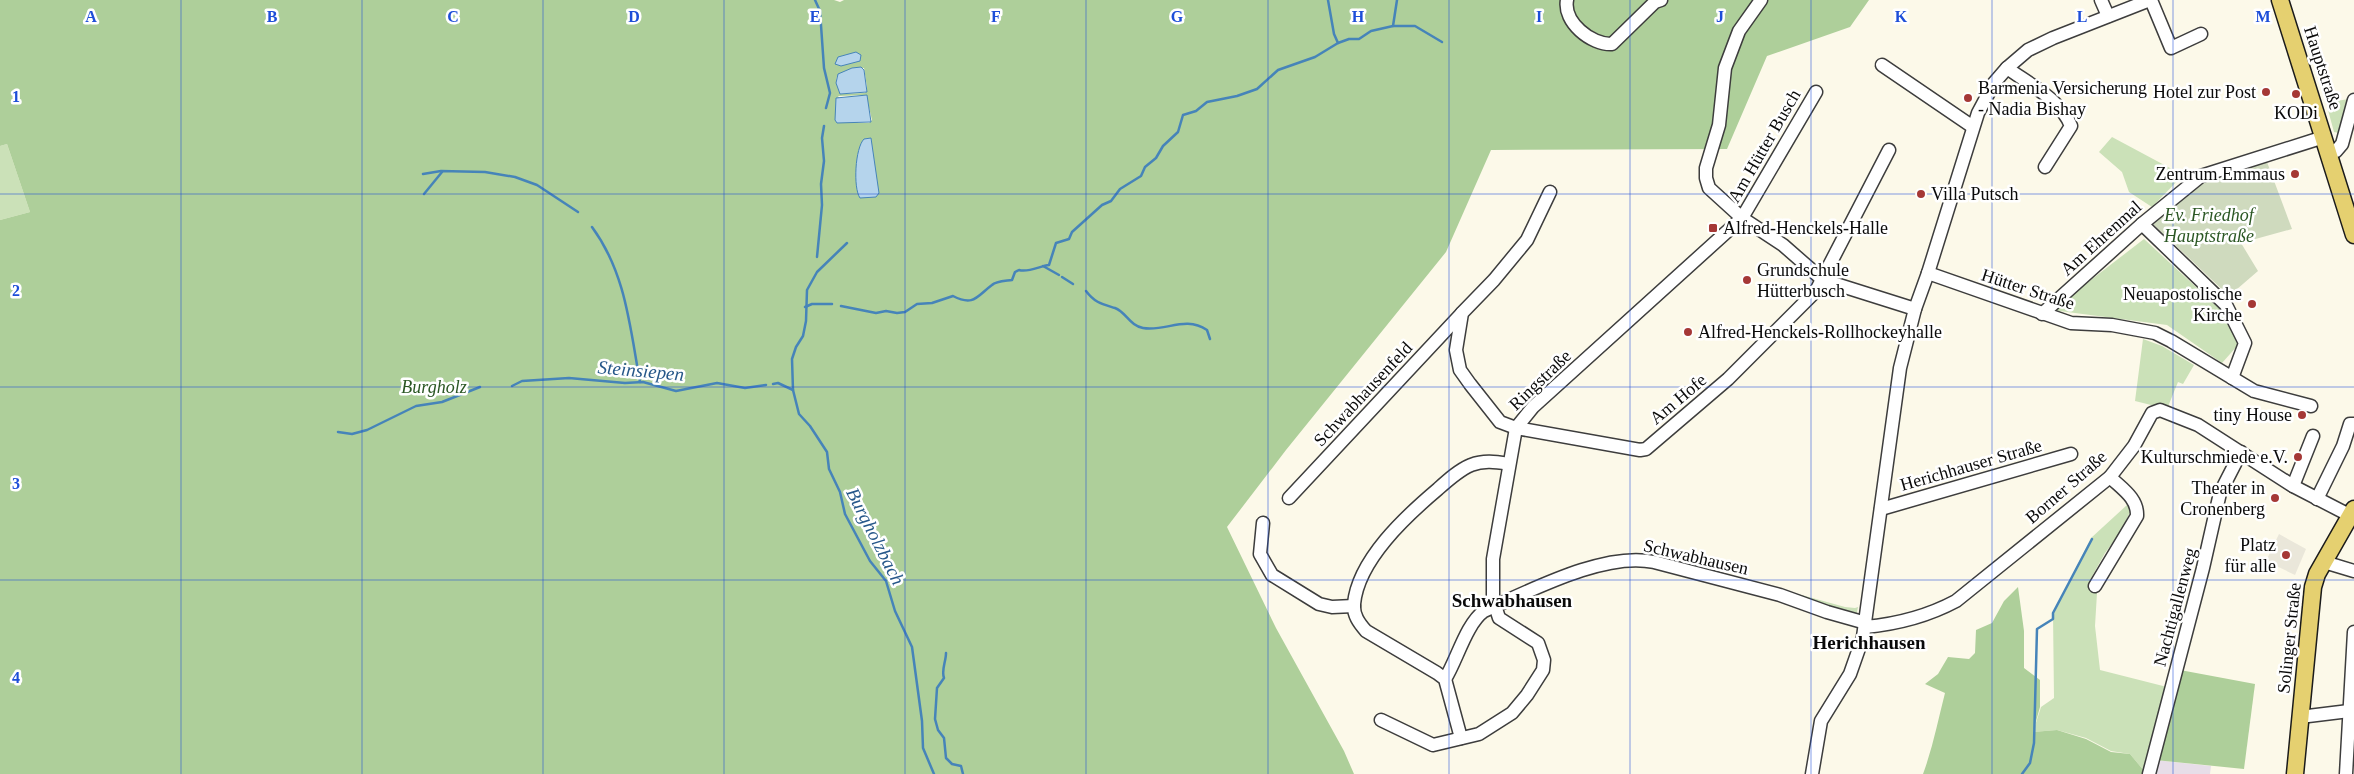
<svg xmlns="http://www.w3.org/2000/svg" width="2354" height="774" font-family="'Times New Roman',serif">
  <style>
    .industrial { fill: #e7dee8 }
    .green { fill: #cbe1b8 }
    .forest { fill: #aecf9a; fill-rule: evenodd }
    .cemetery { fill: #cfdabe }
    .plaza { fill: #eae7da }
    .water { fill: #b5d4ec; stroke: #4684b9 }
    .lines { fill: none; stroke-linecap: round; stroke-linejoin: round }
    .stream { stroke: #4684b9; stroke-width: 2.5 }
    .minor-casing { stroke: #3d3d3d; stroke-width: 15 }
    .major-casing { stroke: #1b1b1b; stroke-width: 19 }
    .minor { stroke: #fff; stroke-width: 12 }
    .major { stroke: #e5d070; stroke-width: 16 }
    .grid { fill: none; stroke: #1d4ed8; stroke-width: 1; stroke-opacity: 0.55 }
    .poi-dot { fill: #a53836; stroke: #fff; stroke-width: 2 }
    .labels { text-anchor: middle; stroke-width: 5; stroke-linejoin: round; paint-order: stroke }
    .street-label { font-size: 18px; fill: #0a0a0a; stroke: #fff }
    .poi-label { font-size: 18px; fill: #0a0a0a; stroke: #fff; text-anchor: end }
    .park-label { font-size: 18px; font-style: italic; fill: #2b5724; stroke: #fff }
    .water-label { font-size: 19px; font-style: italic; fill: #265789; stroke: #fff }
    .neighbourhood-label { font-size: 19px; font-weight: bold; fill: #0a0a0a; stroke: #fff }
    .grid-label { font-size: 16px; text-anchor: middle; font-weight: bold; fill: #1d4ed8; stroke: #fff; stroke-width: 5; stroke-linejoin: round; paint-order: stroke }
  </style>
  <rect width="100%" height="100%" fill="#fcf9e9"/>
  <path class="industrial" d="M2155 760 2211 766 2210 774H2152Z"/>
  <g class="green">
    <path d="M2349 99 2339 133 2334 132 2328 110 2330 102Z"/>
    <path d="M2112 137 2183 175 2152 207 2129 192 2122 172 2099 152Z"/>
    <path d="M7 144 30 212 0 220V146Z"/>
    <path d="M2144 239 2221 310 2238 345 2222 363 2167 325 2052 310Z"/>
    <path d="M2143 339 2162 346 2194 365 2183 384 2178 382 2167 409 2135 401Z"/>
    <path d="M2127 505 2131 510 2120 533 2105 553 2090 580 2088 587 2097 593 2095 626 2100 670 2167 687 2145 772 2130 754 2111 751 2086 738 2057 730 2033 732 2041 707 2054 698 2053 614 2091 538Z"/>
    <path d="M1769 586 1845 607 1855 608 1858 607 1856 617Z"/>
  </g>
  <g class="forest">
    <path d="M0 0H834L840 2 844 0H1869L1850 27 1767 56 1727 149 1491 150 1446 252 1286 450 1227 527 1276 628 1344 751 1354 774H0V220L30 212 7 144 0 146ZM852 68H864L867 87 865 93 841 94 836 83 837 76ZM866 95 872 120 869 123H858L838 96Z"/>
    <path d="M2018 587 2024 631V668L2040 680V707L2033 732 2057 730 2086 739 2111 752 2130 754 2145 772V774H1923C1933 747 1938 720 1945 693L1925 684 1938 674 1948 657 1969 659 1975 653 1976 630 1992 623 2004 601Z"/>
    <path d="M2180 670 2255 684 2244 769 2155 760Z"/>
  </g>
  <path class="cemetery" d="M2267 162 2292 229 2241 243 2258 271 2229 296 2153 224 2204 181Z"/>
  <path class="plaza" d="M2279 534 2306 549 2295 575 2266 561Z"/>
  <g class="water">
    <path d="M856 52 861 55 860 61 841 66 835 64 838 57Z"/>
    <path d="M861 67 864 70 867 92 840 94 836 83 838 74 852 68Z"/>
    <path d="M867 95 871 122 837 123 835 120 836 98Z"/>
    <path d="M871 138 879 193 876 197 860 198C853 188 855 148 864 139Z"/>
  </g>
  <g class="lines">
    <g class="stream">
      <path d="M815 0 820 11 824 68 830 93 826 108"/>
      <path d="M1328 0 1334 34 1338 43"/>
      <path d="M1393 26H1415L1442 42"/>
      <path d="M423 174 441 171 485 172 515 177 537 185 578 212"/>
      <path d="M424 194 442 172"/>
      <path d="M592 227C626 273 630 328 640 382"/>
      <path d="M847 243 817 272 807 290 806 321 803 336 796 347 792 359 793 390 799 414 810 426 827 452 829 469 840 492 845 514 870 561 886 581 895 611 912 647 922 721 923 748 934 774"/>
      <path d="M817 257 822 205 821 184 824 161 822 138 824 126"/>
      <path d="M1043 266 1059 275"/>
      <path d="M1062 277 1073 284"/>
      <path d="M1086 291C1095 303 1102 304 1115 308 1126 312 1130 326 1143 328 1166 332 1185 315 1207 330L1210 339"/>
      <path d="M841 306 876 313 886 311 897 313 905 312 917 304 932 303 953 296C974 307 977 296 992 285 996 281 1006 281 1012 280L1015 272 1019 270C1028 273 1040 266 1049 265L1056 243 1069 239 1072 232 1102 205 1111 201 1120 189 1141 176 1145 167 1156 158 1163 146 1178 132 1183 115 1196 111 1207 102 1237 96 1257 89 1278 70 1315 57 1338 43 1349 39H1359L1371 31 1393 26 1397 0"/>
      <path d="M805 307 812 304H832"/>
      <path d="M773 384 778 383 793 390"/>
      <path d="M512 386 522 381 569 378 625 383 643 382 676 391 717 383 745 388 766 385"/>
      <path d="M338 432 352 434 367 430 416 406 442 402 480 387"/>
      <path d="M946 653C946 662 941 670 944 678L937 688 935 719 938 730 944 738 946 758 952 764 961 766 963 774"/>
      <path d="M2022 774 2030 763 2034 743 2037 629 2053 619V613L2092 539"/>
    </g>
    <g class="minor-casing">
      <g id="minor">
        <path d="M1567 0C1563 22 1591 45 1612 44L1655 2 1661 0"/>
        <path d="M1761 0 1739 31 1725 68 1719 125 1706 168V178L1709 188 1742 218 1783 245 1823 280 1915 309"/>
        <path d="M2101 0 2108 16"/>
        <path d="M2151 0 2171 48 2201 34"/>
        <path d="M1882 65 1973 127"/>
        <path d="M2007 68C2029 84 2061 100 2071 126L2045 167"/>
        <path d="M2329 153 2336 151 2342 144 2354 100"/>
        <path d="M1550 192 1527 240 1494 280 1462 313 1456 350 1460 370 1470 384 1500 422 1516 428 1640 450 1646 449 1728 379 1816 291 1889 150"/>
        <path d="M2142 224 2226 305 2245 343 2232 378"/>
        <path d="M1928 273 2071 323 2112 325 2155 333 2171 341 2254 391 2311 406"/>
        <path d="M2042 314 2142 224 2201 176 2324 137"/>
        <path d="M2293 486 2313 436"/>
        <path d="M1289 498 1462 313"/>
        <path d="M2317 499 2343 446 2350 424H2354"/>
        <path d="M1881 509 2071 454"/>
        <path d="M1263 523 1260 554 1272 575 1319 604 1332 607 1354 606"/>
        <path d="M2324 562 2354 571"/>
        <path d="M2095 586 2137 516C2138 498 2121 488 2110 477"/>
        <path d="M1865 627C1898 624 1926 617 1956 601L2110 477 2134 446 2152 413 2160 410 2198 425 2293 486 2351 516 2354 519"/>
        <path d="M1445 679C1457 660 1466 624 1484 611 1530 591 1605 551 1654 562L1780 595 1827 612 1866 623"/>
        <path d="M2300 717 2349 711"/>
        <path d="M1381 720 1433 745 1479 734 1512 713 1527 695 1543 670 1544 660 1538 643 1499 618 1493 599V559L1516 428 1533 407 1742 218 1816 92"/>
        <path d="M1461 738 1445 679 1437 673 1366 631C1359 623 1353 615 1354 604 1358 560 1406 516 1438 489 1448 480 1459 470 1471 465 1484 460 1496 462 1509 464"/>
        <path d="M1812 774 1821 721 1850 674 1863 637 1900 368 1915 309 1928 273 1978 113 1994 83 2007 68 2028 50 2053 38 2150 0"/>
        <path d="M2149 774 2203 568 2220 493 2241 452"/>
        <path d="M2346 774 2354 632"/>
      </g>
    </g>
    <g class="major-casing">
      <g id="major">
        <path d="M2280 0 2354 235"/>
        <path d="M2295 774 2313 587 2317 574 2354 509"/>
      </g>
    </g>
    <use href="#minor" class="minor"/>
    <use href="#major" class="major"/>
  </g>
  <path class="grid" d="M181 0V774M362 0V774M543 0V774M724 0V774M905 0V774M1086 0V774M1268 0V774M1449 0V774M1630 0V774M1811 0V774M1992 0V774M2173 0V774M0 194H2354M0 387H2354M0 580H2354"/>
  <g class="poi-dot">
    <circle cx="2266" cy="92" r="5"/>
    <circle cx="2296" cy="94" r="5"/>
    <circle cx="1968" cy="98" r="5"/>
    <circle cx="2295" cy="174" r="5"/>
    <circle cx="1921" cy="194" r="5"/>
    <rect x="1708" y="223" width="10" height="10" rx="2.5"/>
    <circle cx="1747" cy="280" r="5"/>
    <circle cx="2252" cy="304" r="5"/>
    <circle cx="1688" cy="332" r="5"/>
    <circle cx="2302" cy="415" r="5"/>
    <circle cx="2298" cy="457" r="5"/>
    <circle cx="2275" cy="498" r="5"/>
    <circle cx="2286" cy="555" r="5"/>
  </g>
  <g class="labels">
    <g class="street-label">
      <text transform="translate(2323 68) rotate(72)" y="6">Hauptstraße</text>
      <text transform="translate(1764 146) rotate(-60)" y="6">Am Hütter Busch</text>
      <text transform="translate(2101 238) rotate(-42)" y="6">Am Ehrenmal</text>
      <text transform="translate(2028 289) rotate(18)" y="6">Hütter Straße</text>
      <text transform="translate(1540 380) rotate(-44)" y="6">Ringstraße</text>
      <text transform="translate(1363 394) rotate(-47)" y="6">Schwabhausenfeld</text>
      <text transform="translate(1678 399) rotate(-40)" y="6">Am Hofe</text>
      <text transform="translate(1971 465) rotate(-16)" y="6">Herichhauser Straße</text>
      <text transform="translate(2066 487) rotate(-41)" y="6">Borner Straße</text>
      <text transform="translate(1696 557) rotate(13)" y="6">Schwabhausen</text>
      <text transform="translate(2175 607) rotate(-75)" y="6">Nachtigallenweg</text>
      <text transform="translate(2289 638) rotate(-84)" y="6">Solinger Straße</text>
    </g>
    <g class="poi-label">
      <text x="1978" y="94" text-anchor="start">Barmenia Versicherung<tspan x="1978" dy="21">- Nadia Bishay</tspan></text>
      <text x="2256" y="98">Hotel zur Post</text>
      <text x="2296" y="119" text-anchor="middle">KODi</text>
      <text x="2285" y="180">Zentrum Emmaus</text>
      <text x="1931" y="200" text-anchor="start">Villa Putsch</text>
      <text x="1723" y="234" text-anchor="start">Alfred-Henckels-Halle</text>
      <text x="1757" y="276" text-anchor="start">Grundschule<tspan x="1757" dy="21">Hütterbusch</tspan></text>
      <text x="2242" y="300">Neuapostolische<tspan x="2242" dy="21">Kirche</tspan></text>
      <text x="1698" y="338" text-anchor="start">Alfred-Henckels-Rollhockeyhalle</text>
      <text x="2292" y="421">tiny House</text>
      <text x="2288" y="463">Kulturschmiede e.V.</text>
      <text x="2265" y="494">Theater in<tspan x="2265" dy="21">Cronenberg</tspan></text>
      <text x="2276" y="551">Platz<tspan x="2276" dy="21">für alle</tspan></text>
    </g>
    <g class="park-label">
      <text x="2209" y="221">Ev. Friedhof<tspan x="2209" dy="21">Hauptstraße</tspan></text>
      <text x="434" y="393">Burgholz</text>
    </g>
    <g class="water-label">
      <text transform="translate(641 370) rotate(5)" y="7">Steinsiepen</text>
      <text transform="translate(876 536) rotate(63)" y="7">Burgholzbach</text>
    </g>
    <g class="neighbourhood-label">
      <text x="1512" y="607">Schwabhausen</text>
      <text x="1869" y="649">Herichhausen</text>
    </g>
  </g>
  <g class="grid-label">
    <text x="91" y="22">A</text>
    <text x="272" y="22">B</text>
    <text x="453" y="22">C</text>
    <text x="634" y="22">D</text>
    <text x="815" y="22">E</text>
    <text x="996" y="22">F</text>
    <text x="1177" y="22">G</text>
    <text x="1358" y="22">H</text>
    <text x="1539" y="22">I</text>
    <text x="1720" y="22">J</text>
    <text x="1901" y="22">K</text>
    <text x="2082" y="22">L</text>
    <text x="2263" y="22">M</text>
    <text x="16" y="102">1</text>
    <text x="16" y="296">2</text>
    <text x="16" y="489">3</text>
    <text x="16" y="683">4</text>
  </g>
</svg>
